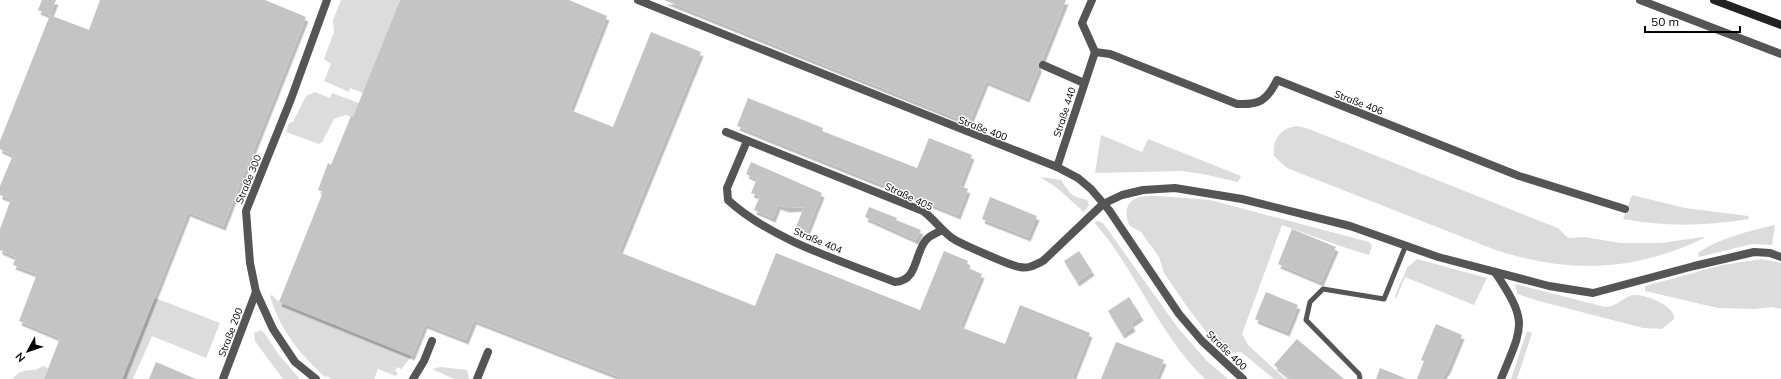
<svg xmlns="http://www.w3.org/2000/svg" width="1781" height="379" font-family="Mulish,sans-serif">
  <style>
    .green { fill: #dcdcdc }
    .building { fill: #c4c4c4; filter: url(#shadow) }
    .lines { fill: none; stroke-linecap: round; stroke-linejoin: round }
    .service { stroke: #555; stroke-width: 5 }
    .minor { stroke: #555; stroke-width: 8 }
    .secondary { stroke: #222; stroke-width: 8 }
    .labels { text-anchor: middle; stroke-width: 3; stroke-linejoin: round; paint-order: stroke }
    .street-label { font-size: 10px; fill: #000; stroke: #fff }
  </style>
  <defs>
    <filter id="shadow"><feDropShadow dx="2.5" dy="4.5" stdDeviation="0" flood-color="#0004"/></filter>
  </defs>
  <rect width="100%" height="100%" fill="#fff"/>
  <g class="green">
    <path d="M341 0H400L363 93 350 88 349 92 324 81 331 64 324 59 334 32 333 20Z"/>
    <path d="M315 92 330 98 332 93 359 103 353 117 345 115 334 119 322 142 319 144 286 132 289 123 293 122 306 96Z"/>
    <path d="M1297 126 1309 129 1550 225 1558 228 1568 238 1585 237 1620 243H1661L1703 237 1704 238C1633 272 1572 273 1498 251L1287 168 1274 156C1272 140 1280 128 1297 126Z"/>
    <path d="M1101 135 1142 152 1148 139 1241 176 1238 182 1203 174 1182 171 1095 173Z"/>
    <path d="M1040 177 1061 180 1070 193 1076 197 1087 200 1089 205 1084 212 1057 188Z"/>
    <path d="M1632 195 1685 208 1748 216 1749 219C1704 226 1668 227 1623 219Z"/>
    <path d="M1158 196 1210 200 1369 242 1372 246 1369 255 1337 245 1282 225 1242 334 1248 345 1285 379H1274L1241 352 1227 353 1211 338 1188 308 1164 273 1159 257 1141 232 1130 226C1124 216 1125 201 1139 197 1144 196 1152 196 1158 196Z"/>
    <path d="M1098 221 1103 223 1178 328 1207 361 1228 379H1205C1159 335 1136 270 1094 222Z"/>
    <path d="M1775 225 1772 245 1752 244 1699 257 1698 253C1717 239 1752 230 1775 225Z"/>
    <path d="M1417 259 1487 278 1474 305 1405 277 1396 299 1395 296 1407 268Z"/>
    <path d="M1761 259 1781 263V309L1772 307 1754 309 1718 308 1645 291V286L1722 265Z"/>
    <path d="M1515 284 1605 307C1617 307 1624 296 1634 295 1645 294 1676 306 1674 319L1662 329 1643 328 1539 301 1517 294Z"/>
    <path d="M272 295 279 302 412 356 401 369 397 367 395 371 398 373 396 376 378 369 374 379H331L327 376 325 377C299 353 280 330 270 296Z"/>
    <path d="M155 298 220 323 206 358 152 336 133 379H122Z"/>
    <path d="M261 330 265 334 279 355 300 379H283L255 341 254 333Z"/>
    <path d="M1527 331 1532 333 1517 379H1511Z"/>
    <path d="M43 366 48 368 44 379H12C26 364 30 375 43 366Z"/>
    <path d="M441 367 467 370 469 377 468 379H454L432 369Z"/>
  </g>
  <g class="building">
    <path d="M42 0H56L50 15 38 10Z"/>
    <path d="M100 0H265L306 17 223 226 188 212 122 379H44L60 338 19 321 37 274 13 265 16 257 0 250V229L11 199 0 195V186L13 155 0 149V141L50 15 89 30Z"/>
    <path d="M400 0H569L607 16 570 110 613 127 651 32 701 52 619 252 755 306 776 253 920 310 944 251 968 261 966 267 982 274 960 327 1005 344 1020 305 1090 333 1072 379H625L474 320 466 340 425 324 412 356 279 302 323 192 318 190 328 163 331 165 351 116 353 117Z"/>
    <path d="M664 0H1066L1042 60 1038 63 1039 68 1027 98 986 81 969 123Z"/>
    <path d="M748 98 823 128 822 131 917 168 929 138 972 155 960 186 968 189 958 215 737 126Z"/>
    <path d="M751 162 822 193 807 231 796 227 804 207 787 208 778 205 773 218 754 210 760 196 751 193 757 179 746 174Z"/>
    <path d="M990 197 1037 216 1028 237 982 219Z"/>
    <path d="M869 207 897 218 896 220 921 230 916 240 865 217Z"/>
    <path d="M1292 229 1336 247 1321 282 1278 264Z"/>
    <path d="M1079 251 1092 271 1077 282 1064 261Z"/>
    <path d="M1266 292 1298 305 1287 332 1255 319Z"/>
    <path d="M1129 297 1141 316 1131 323 1133 327 1122 334 1108 311Z"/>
    <path d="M1436 324 1462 335 1447 371H1446L1442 379H1417L1424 361 1421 360Z"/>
    <path d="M1297 339 1344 379H1291L1274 365Z"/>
    <path d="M1116 342 1164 360 1156 379H1101Z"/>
    <path d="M156 362 196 379H149Z"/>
    <path d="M1380 368 1407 379H1376Z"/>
  </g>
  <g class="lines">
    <path class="service" d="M1360 379 1359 374 1306 320 1310 302 1323 289 1384 299 1406 245"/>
    <g class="minor">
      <path d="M638 0 1057 167 1078 178 1091 189 1109 210 1179 314 1202 341 1243 379"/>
      <path d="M1640 0 1781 54"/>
      <path d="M1095 52 1110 54 1237 104C1259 105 1267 101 1277 80L1519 176 1625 209"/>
      <path d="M1043 65 1084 83"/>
      <path d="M726 132 923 211C934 219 941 230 952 238 959 243 1011 266 1020 267 1028 269 1035 265 1043 261L1103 204 1122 195 1143 190 1175 188 1242 199 1350 226 1438 257 1549 286 1593 293 1694 266 1754 252 1770 253 1781 257"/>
      <path d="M747 141 727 188 728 200C770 239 841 261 895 282 918 281 914 254 926 240 930 235 937 233 942 230"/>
      <path d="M1057 167 1095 52 1082 23 1092 0"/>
      <path d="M1495 272C1529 323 1523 325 1501 379"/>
      <path d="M223 379 256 292"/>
      <path d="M316 379 295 362 273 329 256 292 250 263 246 211 291 99 327 0"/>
      <path d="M413 379 424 361 432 341"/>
      <path d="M477 379 488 352"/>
    </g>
    <path class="secondary" d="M1714 0 1781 25"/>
  </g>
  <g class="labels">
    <g class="street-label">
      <text transform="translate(1359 102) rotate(21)" y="4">Straße 406</text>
      <text transform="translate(1064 112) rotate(-72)" y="4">Straße 440</text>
      <text transform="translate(983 128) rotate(21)" y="4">Straße 400</text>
      <text transform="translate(248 179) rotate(-68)" y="4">Straße 300</text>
      <text transform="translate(909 196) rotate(25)" y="4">Straße 405</text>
      <text transform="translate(818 240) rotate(23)" y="4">Straße 404</text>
      <text transform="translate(230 332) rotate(-69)" y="4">Straße 200</text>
      <text transform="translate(1227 350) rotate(44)" y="4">Straße 400</text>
    </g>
  </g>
  <g transform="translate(28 351) rotate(230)" stroke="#ffffff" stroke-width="3" paint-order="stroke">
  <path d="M0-3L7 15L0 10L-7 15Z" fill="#000000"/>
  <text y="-6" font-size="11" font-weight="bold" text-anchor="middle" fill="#000000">N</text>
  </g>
  <path d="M1645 26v6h95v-6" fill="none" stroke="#000000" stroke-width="2"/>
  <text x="1651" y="26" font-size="12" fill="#000000" stroke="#ffffff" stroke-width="3" paint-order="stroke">50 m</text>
</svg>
